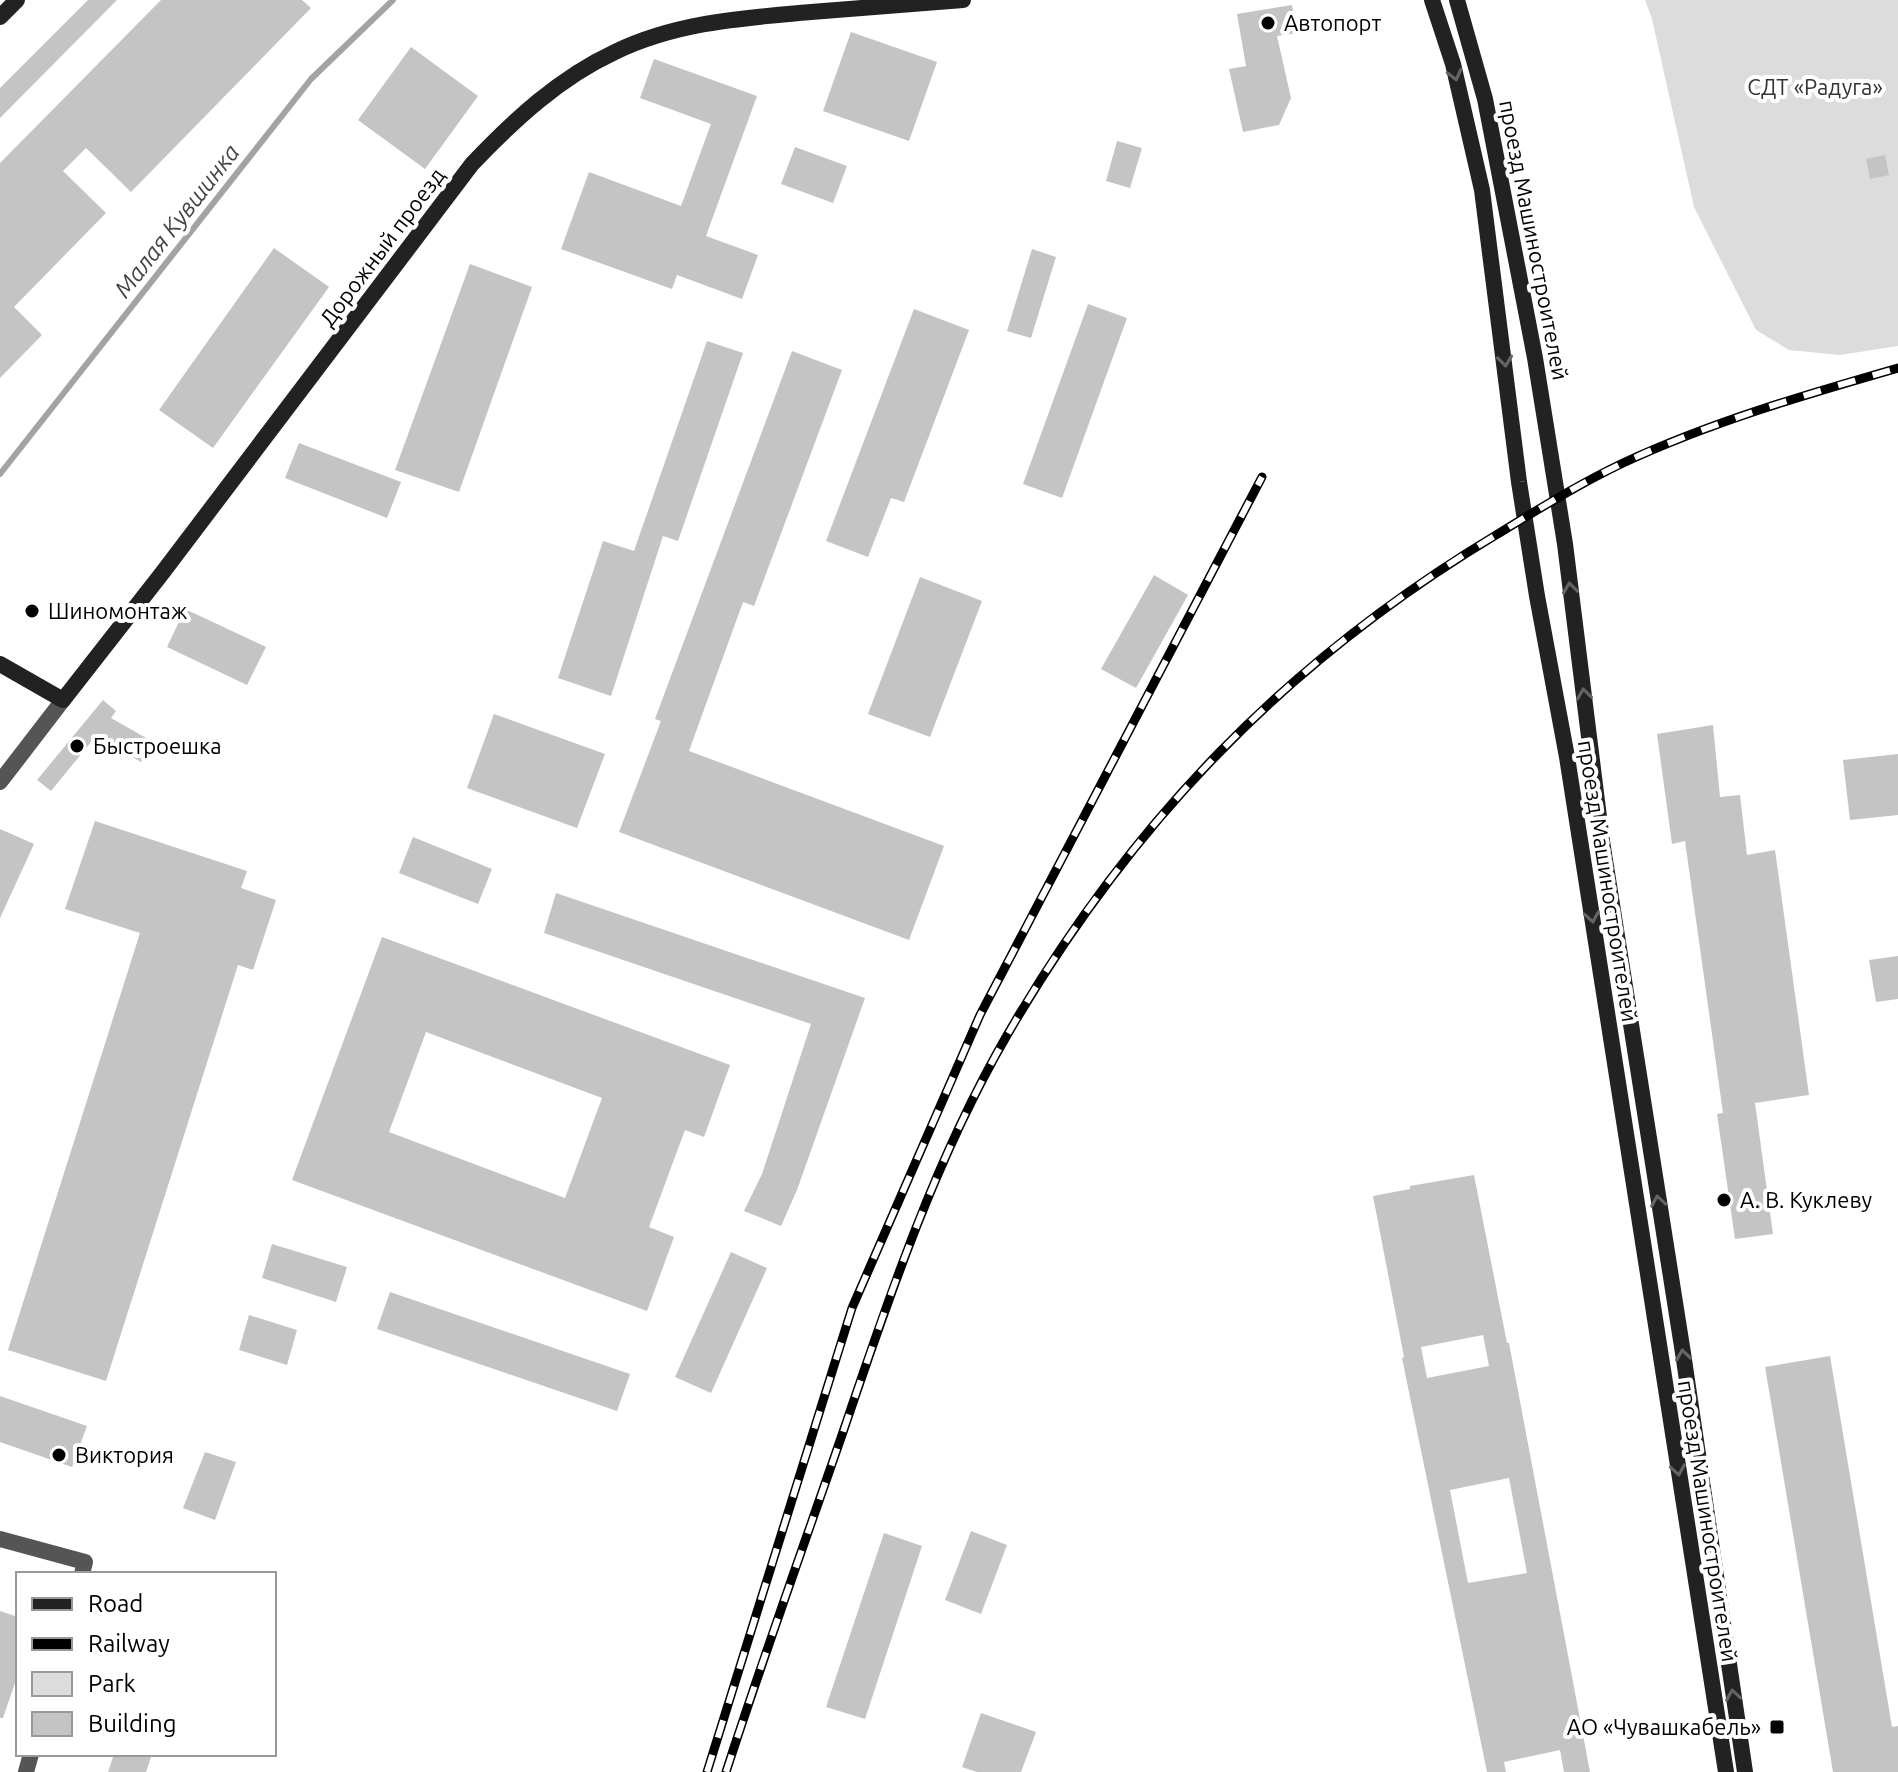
<svg xmlns="http://www.w3.org/2000/svg" width="1898" height="1772" font-family="Ubuntu,sans-serif">
  <style>
    .green { fill: #dcdcdc }
    .lines { fill: none; stroke-linecap: round; stroke-linejoin: round }
    .stream { stroke: #a3a3a3; stroke-width: 6 }
    .building { fill: #c4c4c4; fill-rule: evenodd }
    .street { stroke: #555; stroke-width: 16 }
    .secondary { stroke: #222; stroke-width: 16 }
    .rail-casing { stroke: #000; stroke-width: 9 }
    .rail { stroke: #fff; stroke-width: 6; stroke-dasharray: 18; stroke-linecap: butt }
    .oneway { stroke: #646464 }
    .poi-dot { fill: #000; stroke: #fff; stroke-width: 3 }
    .labels { text-anchor: middle; stroke-width: 8; stroke-linejoin: round; paint-order: stroke }
    .poi-label { font-size: 22px; fill: #000; stroke: #fff; text-anchor: start }
    .park-label { font-size: 22px; fill: #333; stroke: #fff }
    .street-label { font-size: 22px; fill: #000; stroke: #fff }
    .water-label { font-size: 24px; font-style: italic; fill: #444; stroke: #fff }
  </style>
  <rect width="100%" height="100%" fill="#fff"/>
  <path class="green" d="M1645 0H1898V346L1840 355 1789 350 1756 330 1694 207 1652 19Z"/>
  <g class="lines">
    <path class="stream" d="M0 474 311 79 393 0"/>
  </g>
  <g class="building">
    <path d="M88 0H117L0 118V88Z"/>
    <path d="M161 0H302L311 8 131 192 86 148 63 171 106 213 14 307 42 335 0 378V163Z"/>
    <path d="M1292 5 1297 33 1277 36 1291 98 1279 125 1243 132 1229 69 1246 66 1237 14Z"/>
    <path d="M851 32 937 62 909 141 823 111Z"/>
    <path d="M411 47 478 96 425 169 358 120Z"/>
    <path d="M654 59 757 96 706 236 758 255 742 299 677 275 672 289 561 249 589 172 681 206 711 124 640 98Z"/>
    <path d="M1117 141 1142 148 1130 188 1106 181Z"/>
    <path d="M795 147 847 166 833 203 781 184Z"/>
    <path d="M1885 155 1889 175 1870 179 1866 159Z"/>
    <path d="M274 248 329 287 213 448 159 410Z"/>
    <path d="M1032 249 1056 257 1031 338 1007 331Z"/>
    <path d="M470 264 532 287 459 492 395 470Z"/>
    <path d="M1088 304 1127 318 1062 498 1023 484Z"/>
    <path d="M914 309 969 330 904 502 891 498 868 557 826 541Z"/>
    <path d="M707 341 743 353 678 541 663 536 611 696 558 678 603 541 634 551Z"/>
    <path d="M792 351 842 370 754 606 743 602 689 751 944 846 909 940 619 832 661 721 655 719Z"/>
    <path d="M299 443 401 482 387 518 285 478Z"/>
    <path d="M1154 575 1188 595 1136 688 1101 669Z"/>
    <path d="M920 577 982 601 930 737 868 714Z"/>
    <path d="M185 609 266 647 247 685 167 647Z"/>
    <path d="M103 700 116 711 111 718 153 742 141 762 96 736 51 791 37 780Z"/>
    <path d="M494 714 605 754 577 828 467 788Z"/>
    <path d="M1713 725 1720 797 1740 795 1747 855 1775 850 1809 1095 1755 1103 1773 1234 1735 1239 1717 1114 1723 1113 1685 841 1672 844 1657 734Z"/>
    <path d="M1898 754V815L1850 820 1843 760Z"/>
    <path d="M95 821 247 871 241 888 276 900 253 970 238 965 106 1381 8 1350 140 933 65 909Z"/>
    <path d="M0 829 34 844 0 918Z"/>
    <path d="M413 837 492 869 478 904 399 873Z"/>
    <path d="M556 893 865 998 797 1190 781 1226 744 1211 762 1174 811 1024 544 933Z"/>
    <path d="M382 937 730 1065 704 1137 685 1130 649 1227 674 1237 647 1311 292 1180ZM426 1032 602 1098 565 1198 389 1132Z"/>
    <path d="M1898 956V999L1876 1002 1869 960Z"/>
    <path d="M1474 1175 1507 1343H1509L1590 1772H1564L1560 1750 1504 1762 1506 1772H1487L1402 1358 1404 1357 1373 1196 1410 1189V1186ZM1483 1335 1489 1366 1427 1378 1421 1347ZM1509 1478 1527 1573 1468 1583 1450 1490Z"/>
    <path d="M272 1244 347 1267 336 1302 262 1278Z"/>
    <path d="M731 1252 767 1268 711 1393 675 1377Z"/>
    <path d="M390 1292 630 1374 617 1411 377 1329Z"/>
    <path d="M249 1315 297 1330 287 1365 239 1350Z"/>
    <path d="M1830 1356 1892 1727 1898 1726V1772H1833L1765 1367Z"/>
    <path d="M0 1396 87 1426 72 1467 0 1442Z"/>
    <path d="M205 1452 236 1462 215 1520 183 1508Z"/>
    <path d="M971 1531 1007 1545 981 1614 945 1600Z"/>
    <path d="M884 1533 922 1546 865 1719 826 1707Z"/>
    <path d="M0 1611 18 1617V1674L3 1718H0Z"/>
    <path d="M981 1713 1036 1732 1021 1772H977L962 1767Z"/>
    <path d="M114 1754H152L146 1772H108Z"/>
  </g>
  <g class="lines">
    <g class="street">
      <path d="M0 782 63 700"/>
      <path d="M0 1539 85 1562 82 1574"/>
      <path d="M26 1772 31 1754"/>
    </g>
    <g class="secondary">
      <path d="M1432 0 1453 64 1482 190 1519 482 1537 596 1567 757 1726 1772"/>
      <path d="M1457 0 1485 99 1535 358 1565 544 1602 841 1683 1353 1745 1772"/>
      <path d="M0 17 17 0"/>
      <path d="M0 664 63 700 163 572 472 164C514 120 559 78 615 52 677 22 744 18 811 12 862 8 913 4 963 0"/>
    </g>
    <g class="rail-casing">
      <g id="rail">
        <path d="M707 1772 852 1308 980 1015 1262 477"/>
        <path d="M726 1772C763 1658 804 1545 843 1432 889 1297 935 1160 1006 1037 1129 824 1285 662 1496 535 1537 510 1579 484 1623 463 1711 422 1804 395 1898 368"/>
      </g>
    </g>
    <use href="#rail" class="rail"/>
  </g>
  <defs><path id="oneway-chevron" d="M-2-3.5L2.5 0L-2 3.5" fill="none" stroke-width="1.6" stroke-linecap="round" stroke-linejoin="round" transform="scale(2)"/></defs>
  <g class="oneway">
    <use href="#oneway-chevron" transform="translate(1455 75) rotate(76)"/>
    <use href="#oneway-chevron" transform="translate(1505 361) rotate(83)"/>
    <use href="#oneway-chevron" transform="translate(1570 588) rotate(-97)"/>
    <use href="#oneway-chevron" transform="translate(1584 694) rotate(-97)"/>
    <use href="#oneway-chevron" transform="translate(1592 917) rotate(81)"/>
    <use href="#oneway-chevron" transform="translate(1658 1201) rotate(-99)"/>
    <use href="#oneway-chevron" transform="translate(1683 1355) rotate(-98)"/>
    <use href="#oneway-chevron" transform="translate(1678 1470) rotate(81)"/>
    <use href="#oneway-chevron" transform="translate(1733 1695) rotate(-99)"/>
  </g>
  <g class="poi-dot">
    <circle cx="1268" cy="23" r="8"/>
    <circle cx="32" cy="611" r="8"/>
    <circle cx="77" cy="746" r="8"/>
    <circle cx="1724" cy="1200" r="8"/>
    <circle cx="59" cy="1455" r="8"/>
    <rect x="1769" y="1719" width="16" height="16" rx="4"/>
  </g>
  <g class="labels">
    <g class="poi-label">
      <text x="1284" y="31">Автопорт</text>
      <text x="48" y="619">Шиномонтаж</text>
      <text x="93" y="754">Быстроешка</text>
      <text x="1740" y="1208">А. В. Куклеву</text>
      <text x="75" y="1463">Виктория</text>
      <text x="1761" y="1735" text-anchor="end">АО «Чувашкабель»</text>
    </g>
    <g class="park-label">
      <text x="1815" y="95">СДТ «Радуга»</text>
    </g>
    <g class="street-label">
      <text transform="translate(1534 240) rotate(79)" y="8">проезд Машиностроителей</text>
      <text transform="translate(382 247) rotate(-53)" y="8">Дорожный проезд</text>
      <text transform="translate(1608 881) rotate(81)" y="8">проезд Машиностроителей</text>
      <text transform="translate(1708 1521) rotate(81)" y="8">проезд Машиностроителей</text>
    </g>
    <g class="water-label">
      <text transform="translate(177 221) rotate(-52)" y="8">Малая Кувшинка</text>
    </g>
  </g>
  <rect x="16" y="1572" width="260" height="184" fill="#ffffff" stroke="#999999" stroke-width="2"/>
  <rect x="32" y="1598" width="40" height="12" fill="#222222" stroke="#999999" stroke-width="2"/>
  <text x="88" y="1612" font-size="24" fill="#000000">Road</text>
  <rect x="32" y="1638" width="40" height="12" fill="#000000" stroke="#999999" stroke-width="2"/>
  <text x="88" y="1652" font-size="24" fill="#000000">Railway</text>
  <rect x="32" y="1672" width="40" height="24" fill="#dcdcdc" stroke="#999999" stroke-width="2"/>
  <text x="88" y="1692" font-size="24" fill="#000000">Park</text>
  <rect x="32" y="1712" width="40" height="24" fill="#c4c4c4" stroke="#999999" stroke-width="2"/>
  <text x="88" y="1732" font-size="24" fill="#000000">Building</text>
</svg>
